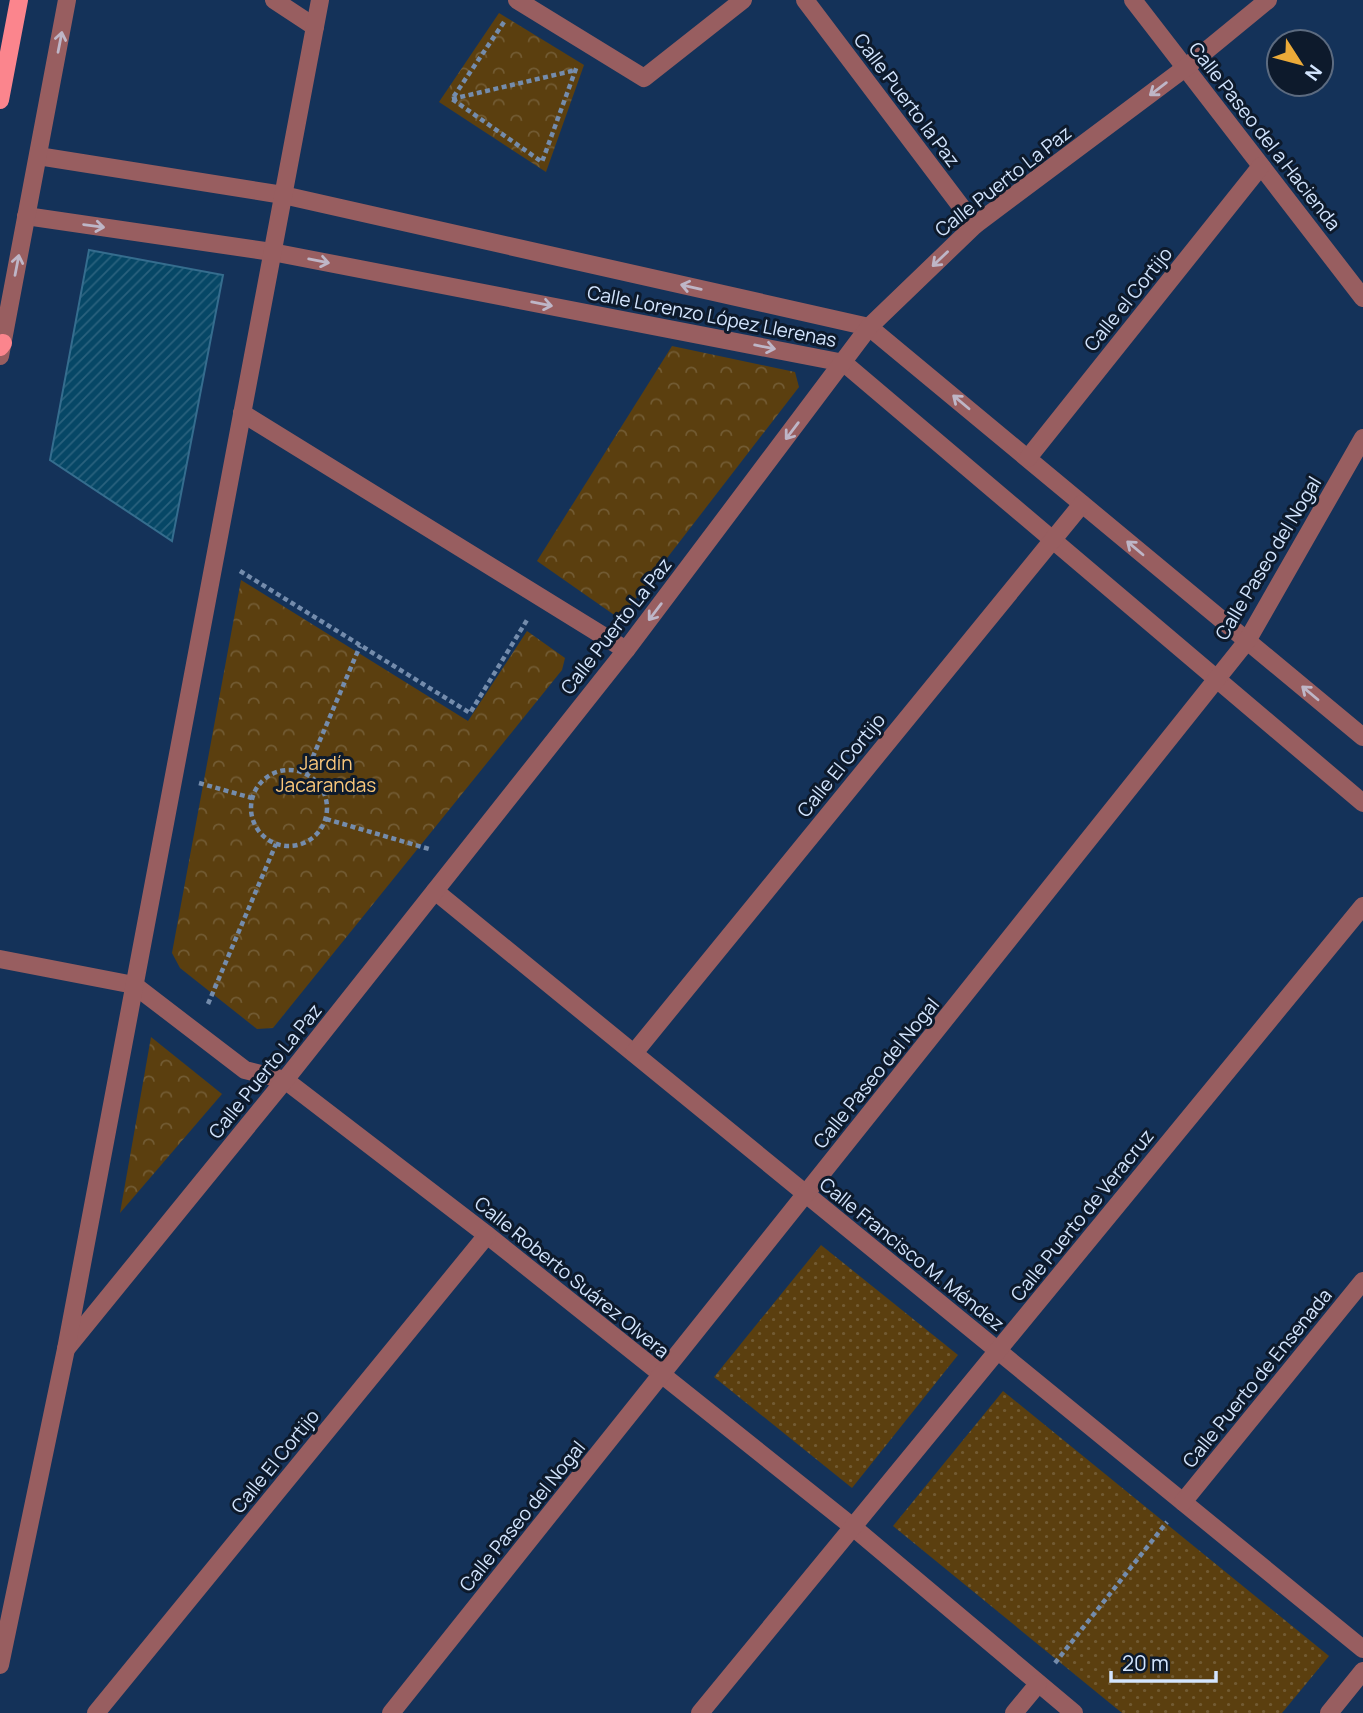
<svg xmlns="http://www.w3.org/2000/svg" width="1363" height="1713" font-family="Manrope,sans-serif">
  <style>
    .grass { fill: url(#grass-dots) }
    .park { fill: url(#park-crowns) }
    .building { fill: url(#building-hatch); stroke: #356d8e; stroke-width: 2 }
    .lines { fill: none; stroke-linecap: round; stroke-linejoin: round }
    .path { stroke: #748cac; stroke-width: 4.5; stroke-dasharray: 5 3.5; stroke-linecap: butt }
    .street { stroke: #985e60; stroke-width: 18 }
    .primary { stroke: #fb858d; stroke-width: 18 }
    .oneway { stroke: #beb6c7 }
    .labels { text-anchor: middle; stroke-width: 6; stroke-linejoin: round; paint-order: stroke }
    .street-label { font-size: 19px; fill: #d3e5fe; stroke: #0d1a2c }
    .park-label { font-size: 19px; fill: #fac77a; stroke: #0d1a2c }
  </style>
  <defs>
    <pattern id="grass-dots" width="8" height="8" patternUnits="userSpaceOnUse" patternTransform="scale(1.75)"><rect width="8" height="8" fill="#5b3f0f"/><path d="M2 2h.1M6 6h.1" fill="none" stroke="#725b33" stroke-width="1.8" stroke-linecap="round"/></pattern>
    <pattern id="park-crowns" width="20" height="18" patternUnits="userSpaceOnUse" patternTransform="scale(1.75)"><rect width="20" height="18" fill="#5b3f0f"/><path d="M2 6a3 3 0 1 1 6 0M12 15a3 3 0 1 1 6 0" fill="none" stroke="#725b33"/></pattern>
    <pattern id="building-hatch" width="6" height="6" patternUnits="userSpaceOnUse" patternTransform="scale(1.75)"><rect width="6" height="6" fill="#064766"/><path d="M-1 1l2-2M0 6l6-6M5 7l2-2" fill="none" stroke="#29617d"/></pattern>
  </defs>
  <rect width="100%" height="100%" fill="#143259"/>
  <g class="grass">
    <path d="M821 1245 958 1355 852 1488 714 1377Z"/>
    <path d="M1003 1391 1329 1656 1282 1713H1122L893 1526Z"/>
  </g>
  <g class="park">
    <path d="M499 13 584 65 546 172 439 102Z"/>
    <path d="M672 346 795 372 799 387 620 619 537 561Z"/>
    <path d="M241 580 468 721 527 631 565 658 562 670 273 1028 257 1029 180 968 172 953Z"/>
    <path d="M151 1037 222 1094 120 1213Z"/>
  </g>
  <path class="building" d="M89 250 223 275 172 541 50 460Z"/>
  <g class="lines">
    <g class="path">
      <path d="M504 22 452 99 542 162 577 66"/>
      <path d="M452 99 576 70"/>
      <path d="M240 571 470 713 527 620"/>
      <circle cx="289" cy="808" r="38"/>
      <path d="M306 773 360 646"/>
      <path d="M199 783 252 798"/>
      <path d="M326 819 429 849"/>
      <path d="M208 1004 276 844"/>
      <path d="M1055 1663 1167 1522"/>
    </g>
    <g class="street">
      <path d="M274 0 315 27"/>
      <path d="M517 0 644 78 743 0"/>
      <path d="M805 0 975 225"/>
      <path d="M1133 0 1363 298"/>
      <path d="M38 156 283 195 869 327 1363 737"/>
      <path d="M26 216 272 252 844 363 1363 803"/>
      <path d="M0 356 67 0"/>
      <path d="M242 413 626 650"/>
      <path d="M1028 458 1261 166"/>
      <path d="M435 891 1363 1649"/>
      <path d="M0 959 134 985 245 1070 285 1080 487 1235 853 1527 1074 1713"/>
      <path d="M634 1053 1082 504"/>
      <path d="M66 1349 285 1080 626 650 869 327 975 225 1185 68 1268 0"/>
      <path d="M1183 1502 1363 1281"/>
      <path d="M0 1665 66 1349 320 0"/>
      <path d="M96 1713 487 1235"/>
      <path d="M391 1713 1247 641 1363 438"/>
      <path d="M700 1713 1363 906"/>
      <path d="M1014 1713 1038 1684"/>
      <path d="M1329 1713 1363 1671"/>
    </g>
    <g class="primary">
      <path d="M0 100 19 0"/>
      <path d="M0 347 3 343"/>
    </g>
  </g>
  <defs><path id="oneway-shaft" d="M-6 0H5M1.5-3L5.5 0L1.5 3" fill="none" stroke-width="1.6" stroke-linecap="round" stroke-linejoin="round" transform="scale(1.75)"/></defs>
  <g class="oneway">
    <use href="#oneway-shaft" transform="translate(60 42) rotate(-79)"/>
    <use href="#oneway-shaft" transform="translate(1158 89) rotate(143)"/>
    <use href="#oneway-shaft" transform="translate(94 226) rotate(8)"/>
    <use href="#oneway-shaft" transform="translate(940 259) rotate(136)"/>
    <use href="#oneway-shaft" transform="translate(319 261) rotate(11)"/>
    <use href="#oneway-shaft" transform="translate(17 265) rotate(-79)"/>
    <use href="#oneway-shaft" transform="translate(691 287) rotate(-167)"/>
    <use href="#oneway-shaft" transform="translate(542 304) rotate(11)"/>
    <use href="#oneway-shaft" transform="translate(765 347) rotate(11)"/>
    <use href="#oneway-shaft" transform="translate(961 402) rotate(-140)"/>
    <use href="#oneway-shaft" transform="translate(792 431) rotate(127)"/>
    <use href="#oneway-shaft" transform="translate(1135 548) rotate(-140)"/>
    <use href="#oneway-shaft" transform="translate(655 612) rotate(127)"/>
    <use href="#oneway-shaft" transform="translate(1310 693) rotate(-140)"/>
  </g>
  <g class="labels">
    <g class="street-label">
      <text transform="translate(907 100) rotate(53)" y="7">Calle Puerto la Paz</text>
      <text transform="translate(1265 136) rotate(52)" y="7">Calle Paseo del a Hacienda</text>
      <text transform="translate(1003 181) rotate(-38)" y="7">Calle Puerto La Paz</text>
      <text transform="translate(1128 299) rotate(-51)" y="7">Calle el Cortijo</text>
      <text transform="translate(712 316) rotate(11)" y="7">Calle Lorenzo López Llerenas</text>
      <text transform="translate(1268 558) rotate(-59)" y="7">Calle Paseo del Nogal</text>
      <text transform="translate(616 626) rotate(-52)" y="7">Calle Puerto La Paz</text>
      <text transform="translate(841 765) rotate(-51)" y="7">Calle El Cortijo</text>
      <text transform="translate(265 1071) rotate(-51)" y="7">Calle Puerto La Paz</text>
      <text transform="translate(876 1073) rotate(-51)" y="7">Calle Paseo del Nogal</text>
      <text transform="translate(1082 1215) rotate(-51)" y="7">Calle Puerto de Veracruz</text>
      <text transform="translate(912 1254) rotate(39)" y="7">Calle Francisco M. Méndez</text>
      <text transform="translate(572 1277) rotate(39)" y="7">Calle Roberto Suárez Olvera</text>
      <text transform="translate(1257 1378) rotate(-51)" y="7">Calle Puerto de Ensenada</text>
      <text transform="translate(275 1461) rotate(-51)" y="7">Calle El Cortijo</text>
      <text transform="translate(522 1516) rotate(-51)" y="7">Calle Paseo del Nogal</text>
    </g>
    <g class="park-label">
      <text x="326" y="770">Jardín<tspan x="326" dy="22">Jacarandas</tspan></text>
    </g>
  </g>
  <g transform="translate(1300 63) rotate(126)"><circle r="33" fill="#0d1a2c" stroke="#5c6b80" stroke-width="2"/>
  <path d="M0-5L12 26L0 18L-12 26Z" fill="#ebaa39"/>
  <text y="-10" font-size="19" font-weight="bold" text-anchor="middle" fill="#d3e5fe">N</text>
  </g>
  <path d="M1111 1671v10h105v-10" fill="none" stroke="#d3e5fe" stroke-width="3.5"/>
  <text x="1122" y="1671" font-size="21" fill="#d3e5fe" stroke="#0d1a2c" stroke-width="5" paint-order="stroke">20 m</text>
</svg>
